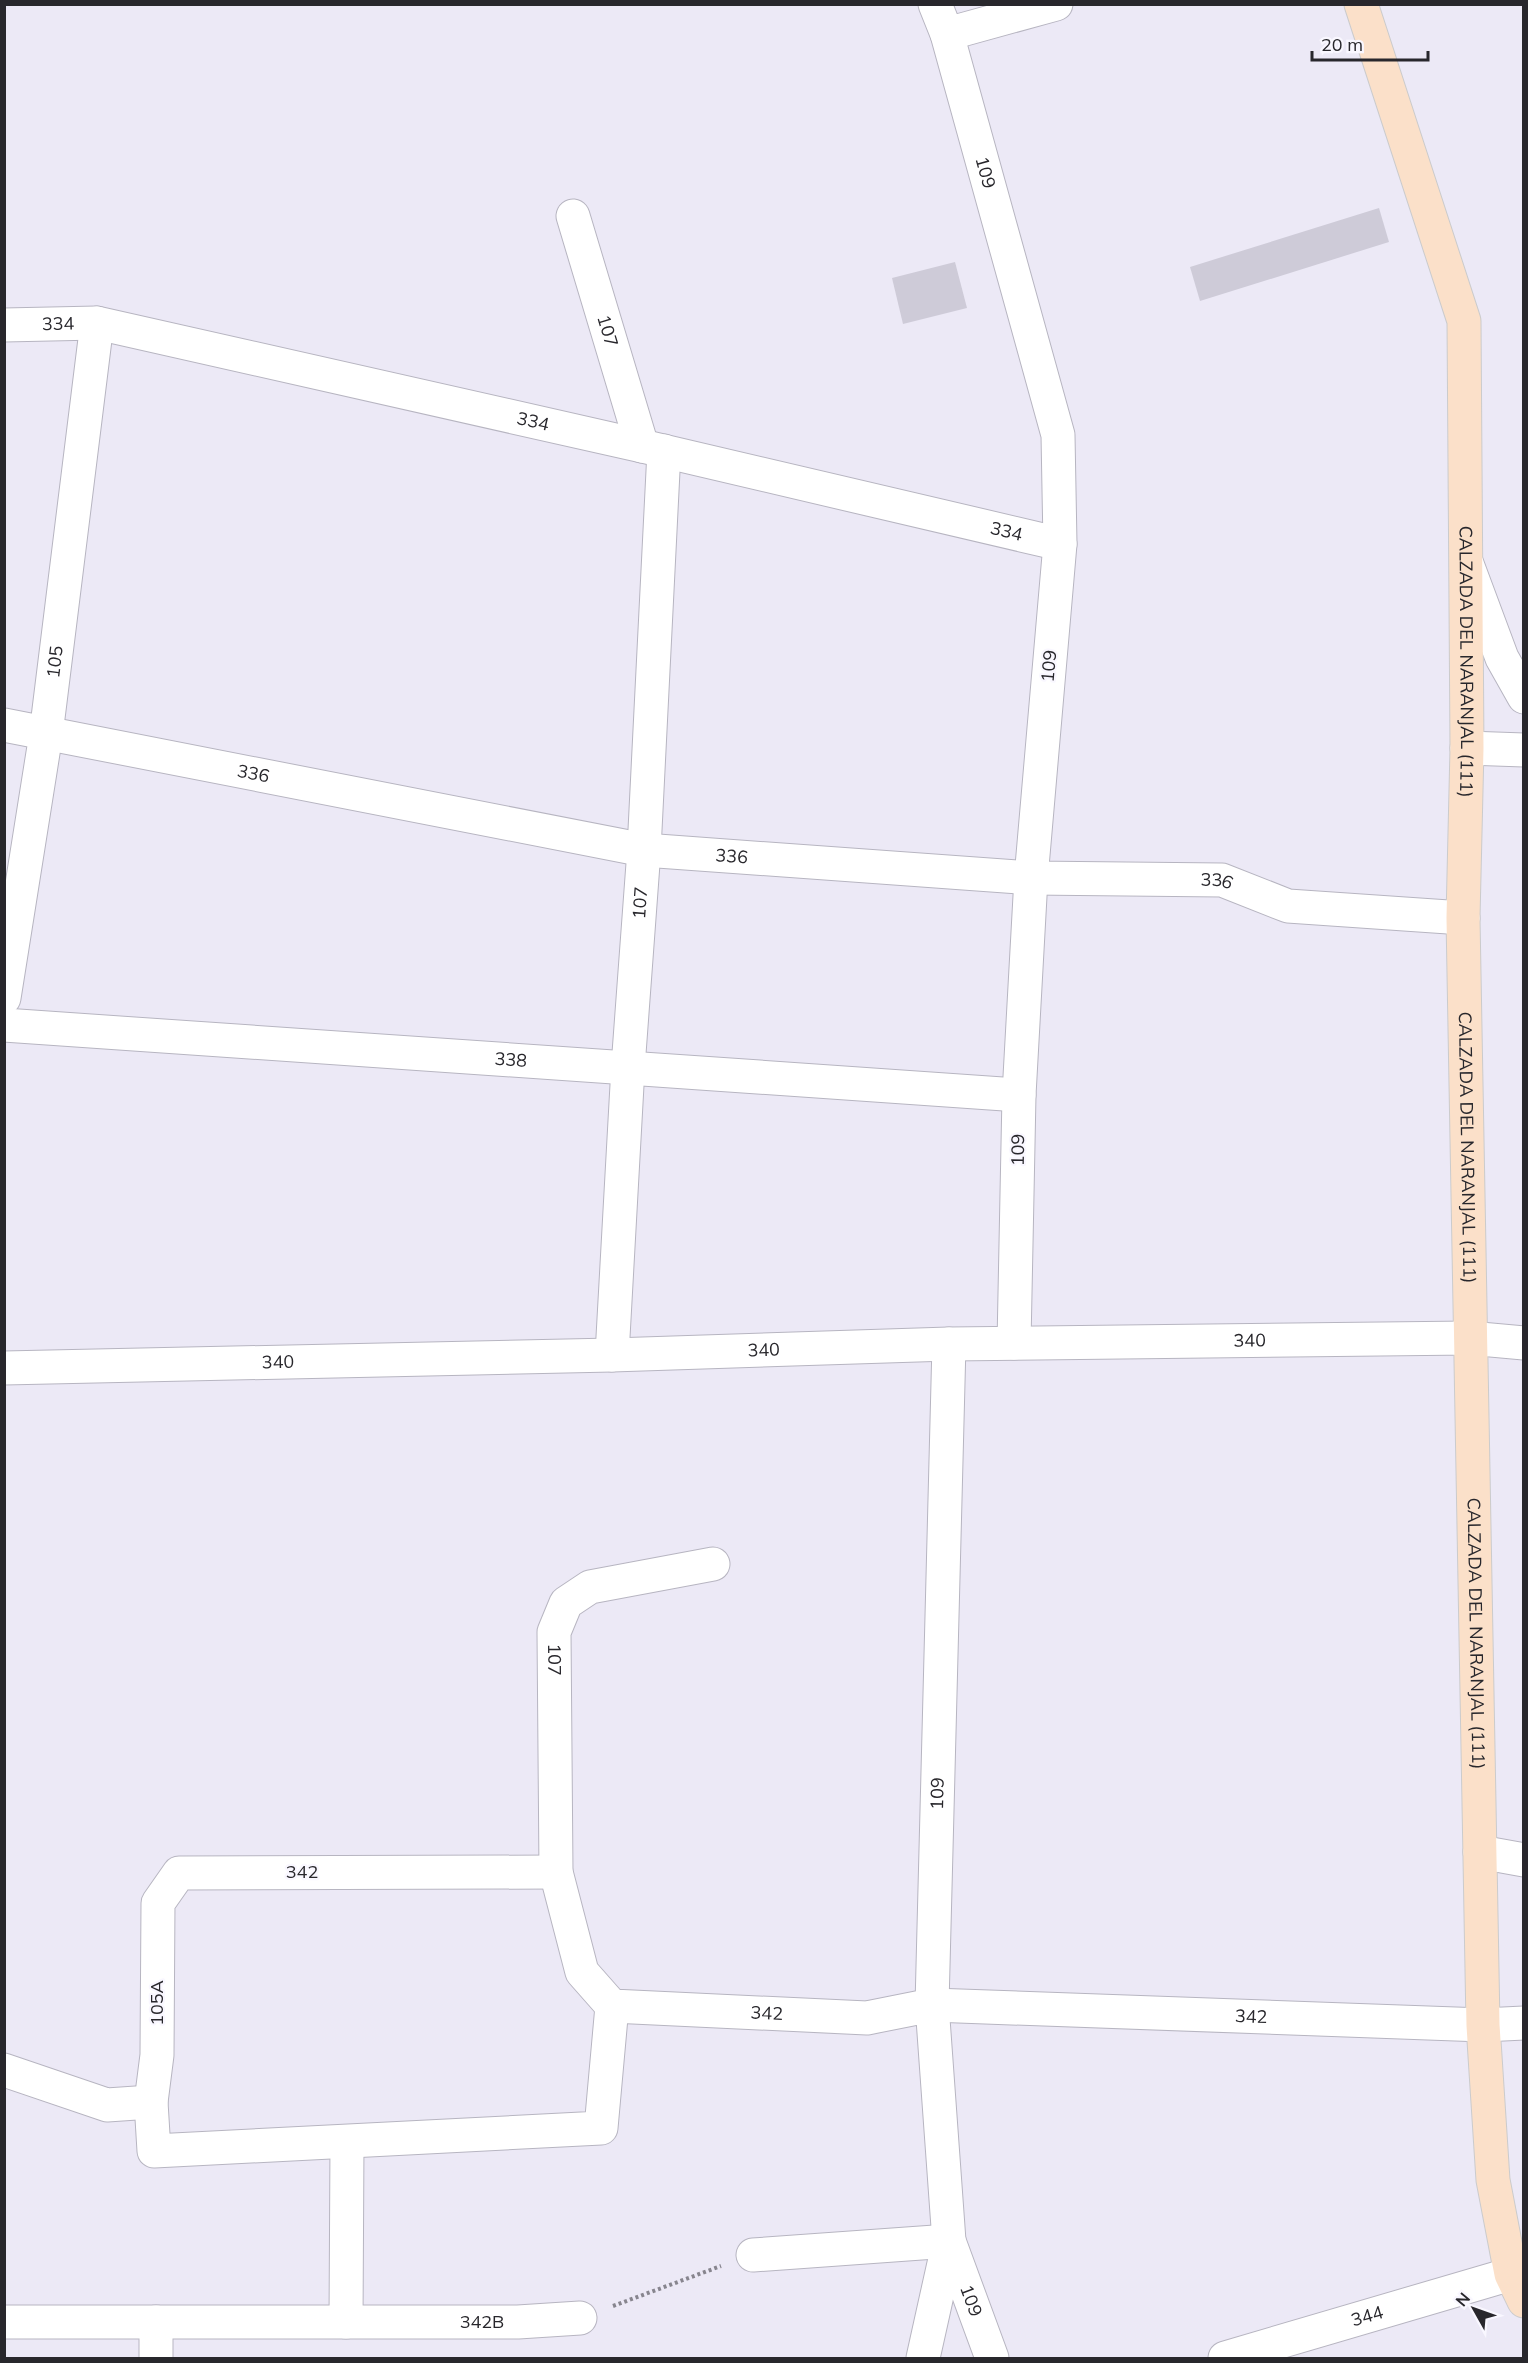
<svg xmlns="http://www.w3.org/2000/svg" width="1528" height="2363" font-family="Mulish,sans-serif">
  <style>
    .building { fill: #cecbd8 }
    .lines { fill: none; stroke-linecap: round; stroke-linejoin: round }
    .minor-casing { stroke: #b7b5c1; stroke-width: 35 }
    .major-casing { stroke: #cbcbcc; stroke-width: 35 }
    .path { stroke: #87858e; stroke-width: 4; stroke-dasharray: 3 3; stroke-linecap: butt }
    .minor { stroke: #fff; stroke-width: 33 }
    .major { stroke: #fbe0c9; stroke-width: 33 }
    .labels { text-anchor: middle; stroke-width: 4.5; stroke-linejoin: round; paint-order: stroke }
    .street-label { font-size: 18px; fill: #28272c; stroke: #f9f7ff }
  </style>
  <rect width="100%" height="100%" fill="#ece9f6"/>
  <g class="building">
    <path d="M1379 208 1389 242 1200 301 1190 267Z"/>
    <path d="M955 262 967 308 903 324 892 278Z"/>
  </g>
  <g class="lines">
    <g class="minor-casing">
      <g id="minor">
        <path id="s1" d="M935 4 947 34 1058 435 1060 544 1031 878 1019 1095 1014 1343"/>
        <path d="M947 34 1056 4"/>
        <path id="s2" d="M573 216 642 446"/>
        <path id="s3" d="M4 325 97 323 642 446 1060 544"/>
        <path d="M1467 564 1502 658 1524 697"/>
        <path id="s4" d="M4 725 644 850 1031 878 1222 880 1288 906 1463 918"/>
        <path d="M1467 748 1524 750"/>
        <path id="s5" d="M4 998 46 734 97 323"/>
        <path id="s6" d="M4 1025 1019 1095"/>
        <path id="s7" d="M612 1355 628 1067 644 850 664 451"/>
        <path id="s8" d="M4 1368 612 1355 949 1344 1469 1338 1524 1343"/>
        <path id="s9" d="M713 1564 590 1587 566 1603 554 1632 556 1872 582 1972 612 2006 867 2018 932 2005 1483 2025 1524 2023"/>
        <path d="M1480 1852 1524 1860"/>
        <path d="M556 1872 179 1873 158 1903 157 2055 151 2102 154 2151 601 2128 612 2006"/>
        <path d="M4 2070 107 2105 151 2102"/>
        <path id="s10" d="M753 2255 949 2241 992 2358"/>
        <path id="s11" d="M4 2322H518L580 2318"/>
        <path d="M346 2322 347 2142"/>
        <path d="M156 2358V2322"/>
        <path id="s12" d="M923 2358 949 2241 932 2005 949 1344"/>
        <path id="s13" d="M1225 2358 1511 2274"/>
      </g>
    </g>
    <g class="major-casing">
      <g id="major">
        <path id="s14" d="M1361 4 1464 321 1467 748 1463 918 1483 2025 1493 2180 1511 2274 1524 2301"/>
      </g>
    </g>
    <path class="path" d="M613 2306 721 2266"/>
    <use href="#minor" class="minor"/>
    <use href="#major" class="major"/>
  </g>
  <g class="labels">
    <g class="street-label">
      <text dy="6" stroke="none"><textPath href="#s1" startOffset="176">109</textPath></text>
      <text dy="6" stroke="none"><textPath href="#s3" startOffset="54">334</textPath></text>
      <text dy="6" stroke="none"><textPath href="#s2" startOffset="120">107</textPath></text>
      <text dy="6" stroke="none"><textPath href="#s3" startOffset="540">334</textPath></text>
      <text dy="6" stroke="none"><textPath href="#s3" startOffset="1026">334</textPath></text>
      <text dy="6" stroke="none"><textPath href="#s5" startOffset="340">105</textPath></text>
      <text dy="6" stroke="none"><textPath href="#s14" startOffset="674">CALZADA DEL NARANJAL (111)</textPath></text>
      <text transform="translate(1049 666) rotate(-85)" y="6">109</text>
      <text dy="6" stroke="none"><textPath href="#s4" startOffset="254">336</textPath></text>
      <text dy="6" stroke="none"><textPath href="#s4" startOffset="740">336</textPath></text>
      <text dy="6" stroke="none"><textPath href="#s4" startOffset="1226">336</textPath></text>
      <text dy="6" stroke="none"><textPath href="#s7" startOffset="453">107</textPath></text>
      <text dy="6" stroke="none"><textPath href="#s6" startOffset="508">338</textPath></text>
      <text dy="6" stroke="none"><textPath href="#s14" startOffset="1160">CALZADA DEL NARANJAL (111)</textPath></text>
      <text transform="translate(1018 1150) rotate(-89)" y="6">109</text>
      <text dy="6" stroke="none"><textPath href="#s8" startOffset="1246">340</textPath></text>
      <text dy="6" stroke="none"><textPath href="#s8" startOffset="760">340</textPath></text>
      <text dy="6" stroke="none"><textPath href="#s8" startOffset="274">340</textPath></text>
      <text dy="6" stroke="none"><textPath href="#s14" startOffset="1646">CALZADA DEL NARANJAL (111)</textPath></text>
      <text dy="6" stroke="none"><textPath href="#s9" startOffset="213">107</textPath></text>
      <text dy="6" stroke="none"><textPath href="#s12" startOffset="568">109</textPath></text>
      <text x="302" y="1878">342</text>
      <text transform="translate(157 2003) rotate(-90)" y="6">105A</text>
      <text dy="6" stroke="none"><textPath href="#s9" startOffset="729">342</textPath></text>
      <text dy="6" stroke="none"><textPath href="#s9" startOffset="1215">342</textPath></text>
      <text dy="6" stroke="none"><textPath href="#s10" startOffset="260">109</textPath></text>
      <text dy="6" stroke="none"><textPath href="#s13" startOffset="148">344</textPath></text>
      <text dy="6" stroke="none"><textPath href="#s11" startOffset="478">342B</textPath></text>
    </g>
  </g>
  <rect width="1528" height="2363" fill="none" stroke="#28272c" stroke-width="12"/>
  <g transform="translate(1474 2309) rotate(310)" stroke="#f9f7ff" stroke-width="4.5" paint-order="stroke">
  <path d="M0-4.5L10 22L0 15L-10 22Z" fill="#28272c"/>
  <text y="-9" font-size="16" font-weight="bold" text-anchor="middle" fill="#28272c">N</text>
  </g>
  <path d="M1312 51v9h116v-9" fill="none" stroke="#28272c" stroke-width="3"/>
  <text x="1321" y="51" font-size="18" fill="#28272c" stroke="#f9f7ff" stroke-width="4.5" paint-order="stroke">20 m</text>
</svg>
